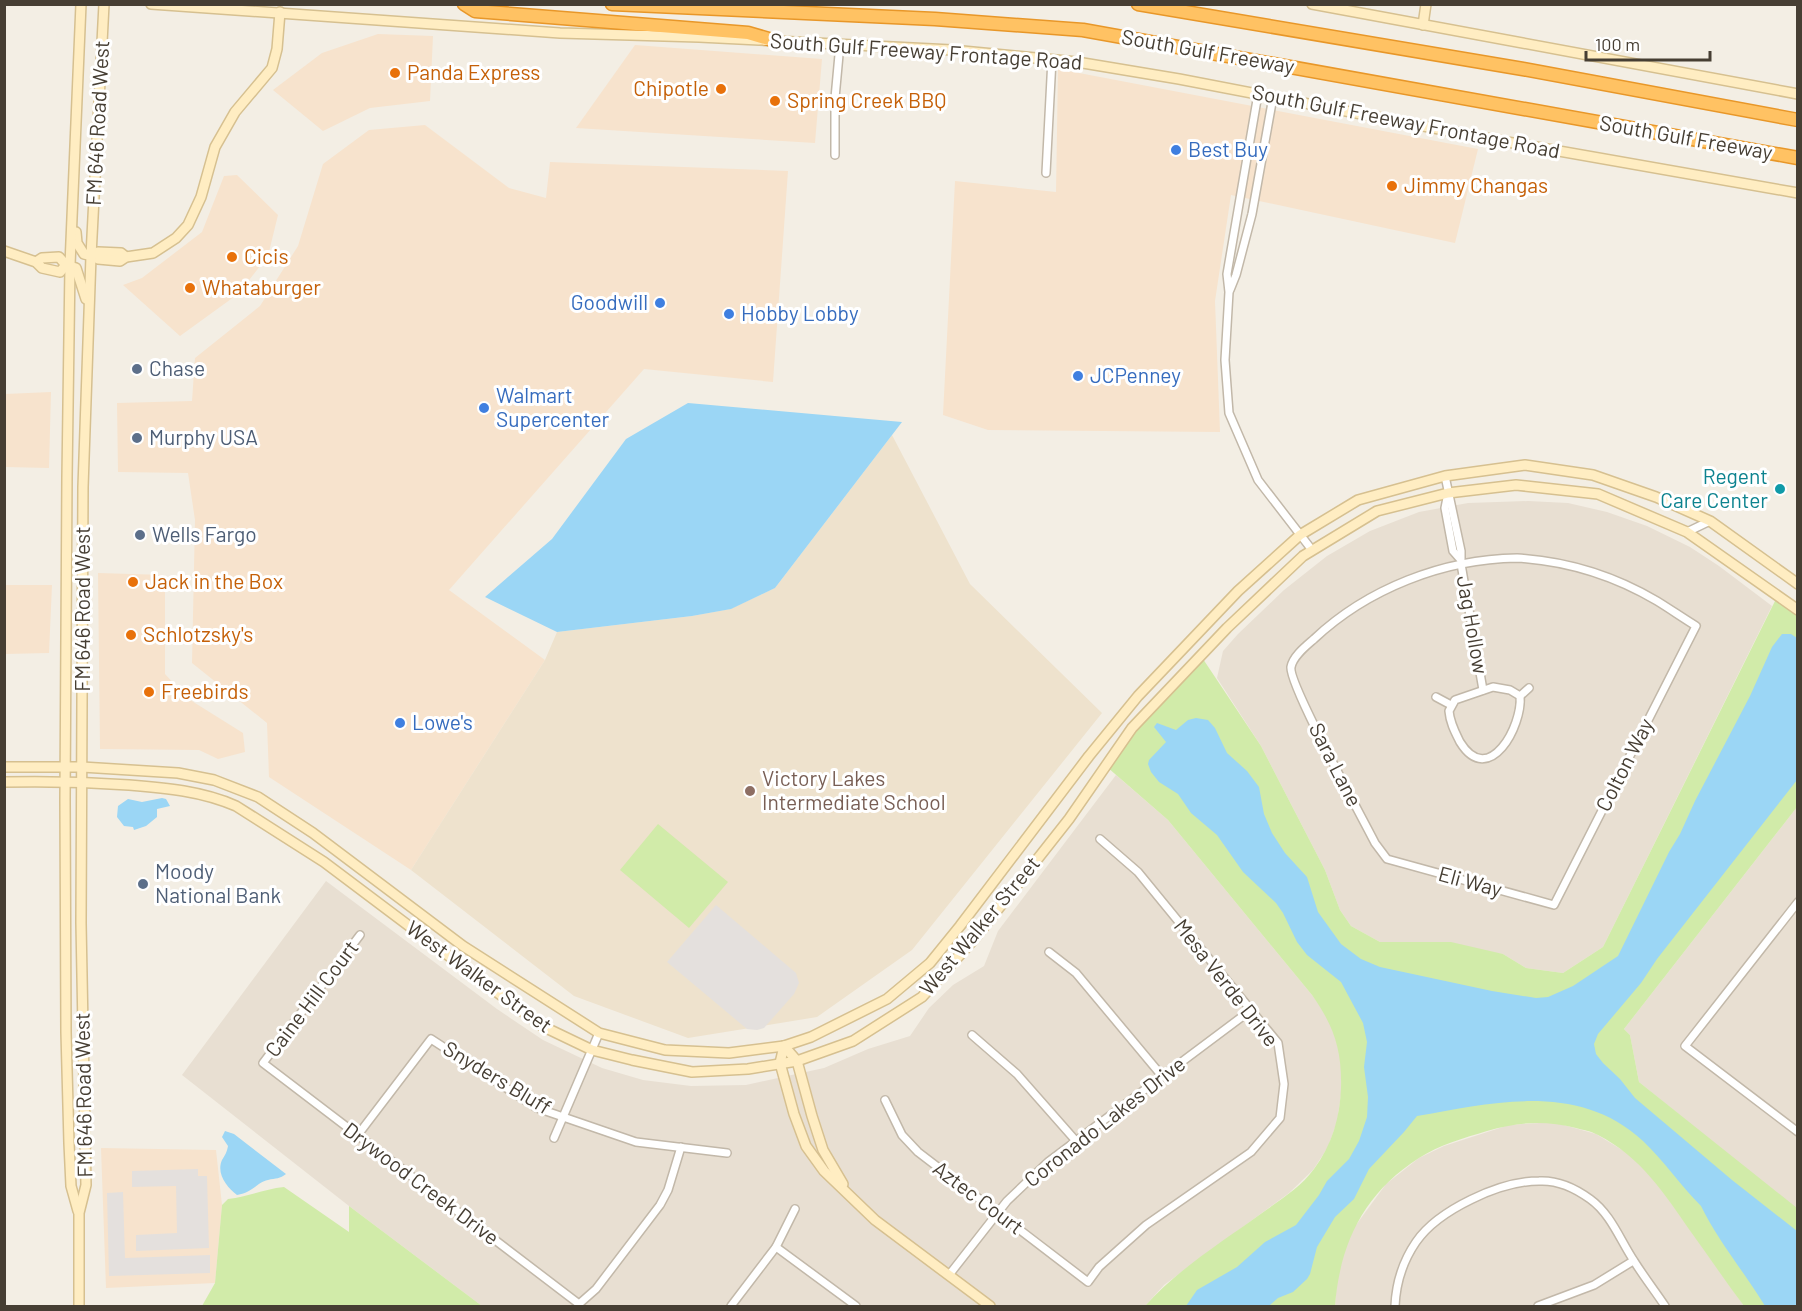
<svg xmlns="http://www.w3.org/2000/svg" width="1802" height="1311" font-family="Barlow,sans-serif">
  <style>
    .residential { fill: #e8dfd2 }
    .commercial { fill: #f7e3cd }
    .education { fill: #eee2cd }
    .green { fill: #d1eba9 }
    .parking { fill: #e4e0dd }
    .water { fill: #9bd6f5 }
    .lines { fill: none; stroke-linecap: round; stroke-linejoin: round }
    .street-casing { stroke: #c2b8a9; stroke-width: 10 }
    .secondary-casing { stroke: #d6c090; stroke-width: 12 }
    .highway-casing { stroke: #e89729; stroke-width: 15 }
    .street { stroke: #fff; stroke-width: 7 }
    .secondary { stroke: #ffedc2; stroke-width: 9 }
    .highway { stroke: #ffc263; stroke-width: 12 }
    .food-dot { fill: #e8710a; stroke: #fff; stroke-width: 2 }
    .shop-dot { fill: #3f7fe0; stroke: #fff; stroke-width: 2 }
    .service-dot { fill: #5c6f8a; stroke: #fff; stroke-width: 2 }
    .culture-dot { fill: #0f9aa8; stroke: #fff; stroke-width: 2 }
    .education-dot { fill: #8d6e63; stroke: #fff; stroke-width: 2 }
    .labels { text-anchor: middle; stroke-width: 6; stroke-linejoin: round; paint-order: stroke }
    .street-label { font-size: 21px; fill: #463e33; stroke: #fff }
    .food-label { font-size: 21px; fill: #c56008; stroke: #fff; text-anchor: start }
    .shop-label { font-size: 21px; fill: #366cbe; stroke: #fff; text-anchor: start }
    .service-label { font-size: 21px; fill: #4e5e75; stroke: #fff; text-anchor: start }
    .culture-label { font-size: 21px; fill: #0d838f; stroke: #fff; text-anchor: end }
    .education-label { font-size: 21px; fill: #785e54; stroke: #fff; text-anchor: start }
  </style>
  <rect width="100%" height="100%" fill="#f3eee4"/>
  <g class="residential">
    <path d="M1528 501 1568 503 1607 512 1647 526 1690 547 1719 566 1772 606 1603 947 1563 973 1526 968 1503 954 1380 942 1351 926 1340 910 1325 870 1261 746 1217 678 1223 651 1238 634 1284 590 1327 556 1370 531 1419 512 1468 503Z"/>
    <path d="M1116 775 1168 820 1312 995 1326 1014 1334 1032 1342 1063 1341 1095 1337 1122 1328 1147 1313 1170 1289 1193 1164 1285 1145 1306H482L349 1206 182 1075 326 881 497 1009 543 1040 602 1068 643 1080 691 1086 746 1085 824 1068 868 1049 910 1036 929 1008 953 985 984 966 998 931Z"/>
    <path d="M1797 807V1210L1639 1082 1630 1035 1624 1029Z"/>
    <path d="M1553 1122 1596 1134 1632 1156 1658 1184 1744 1306H1335L1337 1278 1343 1253 1353 1229 1386 1184 1419 1158 1444 1146 1509 1125Z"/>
  </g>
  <g class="commercial">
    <path d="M378 34 433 36 430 101 370 108 323 131 273 90 322 53Z"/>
    <path d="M635 45 822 59 815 143 576 128Z"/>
    <path d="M1058 69 1478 149 1455 243 1231 195 1215 301 1220 432 988 430 943 415 955 181 1056 192Z"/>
    <path d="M425 125 509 188 546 198 550 162 788 171 773 382 644 369 449 590 545 660 411 870 269 777 267 723 192 663 195 520 188 473 118 472 117 403 192 401 195 358 260 306 298 246 323 164 369 130Z"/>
    <path d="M237 175 278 215 268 256 238 294 180 336 123 285 142 278 202 232 224 176Z"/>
    <path d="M51 392 49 468 5 467V394Z"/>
    <path d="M98 573 165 575V674L187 698 243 733 245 752 218 759 199 750 100 749Z"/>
    <path d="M5 585H52L49 653 5 654Z"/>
    <path d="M101 1148 216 1150 222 1205 215 1283 106 1288Z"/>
  </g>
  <path class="education" d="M892 435 970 584 1102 713 912 950 817 1017 688 1038 574 996 411 870 545 660 557 632 692 616 730 609 775 588Z"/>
  <g class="green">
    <path d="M1776 599 1797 615V807L1624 1029 1630 1035 1639 1082 1797 1208V1306H1744C1726 1282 1709 1257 1691 1232 1664 1193 1641 1157 1598 1135 1591 1131 1583 1130 1576 1128 1544 1120 1518 1122 1487 1131 1464 1138 1439 1145 1419 1158 1364 1193 1340 1243 1335 1306H1145C1178 1269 1222 1242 1262 1213 1280 1200 1301 1187 1314 1169 1332 1145 1340 1117 1341 1088 1342 1050 1334 1026 1312 995L1168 820 1107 767 1133 732 1203 659 1261 746 1325 870 1340 910 1351 926 1380 942H1451L1503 954 1526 968 1563 973 1603 947Z"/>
    <path d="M658 824 728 882 689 928 620 870Z"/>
    <path d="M284 1187 349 1232V1206L482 1306H202L215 1283 222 1205 228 1199C248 1197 264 1189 284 1187Z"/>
  </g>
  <g class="parking">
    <path d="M716 905 796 973 799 983 794 994 764 1028 757 1030 747 1029 667 962Z"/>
    <path d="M198 1169V1176H207L209 1248 136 1251V1235L177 1233 176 1186 132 1187V1171Z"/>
    <path d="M123 1192 125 1258 210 1255V1273L109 1276 107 1193Z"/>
  </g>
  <g class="water">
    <path d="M688 403 902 422 775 588 731 609 692 616 557 632 485 597 552 539 626 439Z"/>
    <path d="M1782 634H1791L1797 638V780L1657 959 1641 983 1598 1034 1594 1044 1596 1054 1603 1063 1620 1079 1635 1098 1732 1180 1797 1231V1306H1765C1745 1273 1718 1241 1701 1206 1681 1186 1664 1161 1643 1141 1579 1082 1494 1102 1417 1116L1404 1132 1369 1169 1354 1199 1335 1217 1317 1247 1310 1274 1307 1279 1293 1292 1278 1298 1269 1306H1186L1197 1290 1237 1267 1265 1242 1296 1225 1319 1195 1327 1181 1349 1159 1359 1141 1367 1117 1368 1097 1364 1067 1367 1042 1363 1023 1341 982 1307 955 1297 942 1283 913 1276 903 1243 872 1217 835 1191 813 1178 794 1159 782 1151 772 1148 764 1149 760 1166 742 1154 727 1157 723 1176 730 1188 720 1196 718 1208 720 1215 728 1227 753 1247 771 1259 787 1264 814 1272 833 1285 853 1307 877 1318 912 1341 944 1361 959 1380 967 1492 991 1536 998 1548 997 1573 986 1618 956 1669 852 1680 834 1695 801 1750 696 1772 647Z"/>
    <path d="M162 798 166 799 170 806 157 809V817L146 826 134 830 133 827 124 826 117 817 118 806 128 799 142 802Z"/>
    <path d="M225 1131 234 1134 286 1174C280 1179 276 1178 268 1180 257 1182 254 1192 237 1195 227 1187 216 1174 222 1160 225 1155 227 1152 228 1146L222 1137Z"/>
  </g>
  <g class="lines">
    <g class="street-casing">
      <g id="street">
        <path d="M1258 94 1227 274 1229 292 1225 360 1229 413 1258 480 1312 550"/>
        <path d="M835 155V98L840 44"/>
        <path d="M1046 173 1052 59"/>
        <path d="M1230 290 1236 275 1252 214 1273 97"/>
        <path d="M1445 476 1461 551V564L1483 690"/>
        <path d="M1448 493 1445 508 1453 551 1460 559"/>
        <path d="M1687 532 1710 521"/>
        <path d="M1517 558C1567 561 1613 575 1657 601 1670 609 1683 618 1696 626L1554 905 1387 859 1375 843C1363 819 1288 683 1291 667 1293 656 1306 646 1314 639 1367 589 1443 559 1517 558Z"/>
        <path d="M1493 687 1510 690 1520 696C1523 725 1489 789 1460 742 1455 732 1450 723 1449 711L1455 700Z"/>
        <path d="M1520 696 1529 688"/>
        <path d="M1436 697 1451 705"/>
        <path d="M1798 902 1685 1046 1798 1132"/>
        <path d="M360 935 263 1063 579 1304 596 1289 660 1205 668 1190 681 1147"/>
        <path d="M1049 952 1076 973 1162 1076"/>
        <path d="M972 1035 1017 1074 1076 1141"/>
        <path d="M885 1100 902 1135 918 1152 1088 1282 1099 1267 1146 1225 1251 1152 1280 1118 1284 1084 1278 1043 1138 872 1100 839"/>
        <path d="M357 1136 431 1039 537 1108 636 1142 727 1153"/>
        <path d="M554 1138 599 1033"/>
        <path d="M776 1247 856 1306"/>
        <path d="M949 1275 1007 1201 1048 1162 1251 1010"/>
        <path d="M731 1306 776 1247 795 1209"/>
        <path d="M1395 1306C1396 1284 1403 1261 1416 1242 1438 1210 1500 1181 1539 1181 1557 1180 1575 1188 1590 1199 1611 1214 1620 1240 1634 1261 1644 1277 1655 1291 1665 1306"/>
        <path d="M1538 1306 1594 1285 1633 1261"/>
      </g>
    </g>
    <g class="secondary-casing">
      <g id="secondary">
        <path d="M151 4 560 33 699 37 952 50 1077 62 1179 79 1496 140 1798 193"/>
        <path d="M1312 4 1798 94"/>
        <path d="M1423 25 1426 4"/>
        <path d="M76 232 77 243 84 254 93 256 98 252 121 253 126 257"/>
        <path d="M4 251 36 262 42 268 60 272 66 265"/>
        <path d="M93 256 98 259 120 261 126 257 153 253 176 238 188 225 201 197 215 147 235 112 272 68 277 49 280 12"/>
        <path d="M36 262 42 258 59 257 66 265 76 268 86 299"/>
        <path d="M4 767H82L178 773 214 780 258 797 313 833 463 946 599 1033 665 1050 729 1053 784 1046 811 1037 887 999 930 963 960 926 1089 756 1138 696 1238 591 1300 535 1358 500 1445 476 1525 465 1593 475 1656 497 1710 521 1798 584"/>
        <path d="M4 782C46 781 87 782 129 785 166 788 202 791 236 806L324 862 542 1026 592 1050 632 1060 692 1072 748 1069 797 1061 853 1041 922 997 976 937 1069 819 1132 728 1227 628 1303 556 1377 511 1448 493 1516 485 1598 494 1687 532 1798 610"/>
        <path d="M784 1046 780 1063 794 1114 806 1146 824 1171 875 1220 990 1306"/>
        <path d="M784 1046 797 1061 812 1116 823 1150 843 1184"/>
        <path d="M78 1211 71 1186 69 1143 66 1032 65 800 67 477 70 265 81 4"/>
        <path d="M79 1306V1213L86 1185 81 923 83 487 91 256 104 4"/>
      </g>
    </g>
    <g class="highway-casing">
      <g id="highway">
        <path d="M464 4 475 11 748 33 779 42"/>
        <path d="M612 4 935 19 1083 30 1798 158"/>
        <path d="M1138 4 1523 69 1798 120"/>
      </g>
    </g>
    <use href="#street" class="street"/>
    <use href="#secondary" class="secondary"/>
    <use href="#highway" class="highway"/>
  </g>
  <g class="food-dot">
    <circle cx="395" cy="73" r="6"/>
    <circle cx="721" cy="89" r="6"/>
    <circle cx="775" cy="101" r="6"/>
    <circle cx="1392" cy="186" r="6"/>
    <circle cx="232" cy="257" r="6"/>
    <circle cx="190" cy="288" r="6"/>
    <circle cx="133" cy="582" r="6"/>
    <circle cx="131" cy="635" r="6"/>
    <circle cx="149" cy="692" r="6"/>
  </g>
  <g class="shop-dot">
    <circle cx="1176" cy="150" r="6"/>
    <circle cx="660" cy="303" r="6"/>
    <circle cx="729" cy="314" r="6"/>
    <circle cx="1078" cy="376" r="6"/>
    <circle cx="484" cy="408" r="6"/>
    <circle cx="400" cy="723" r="6"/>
  </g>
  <g class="service-dot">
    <circle cx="137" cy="369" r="6"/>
    <circle cx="137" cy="438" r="6"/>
    <circle cx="140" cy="535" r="6"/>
    <circle cx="143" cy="884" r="6"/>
  </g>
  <circle class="culture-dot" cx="1780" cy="489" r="6"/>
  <circle class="education-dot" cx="750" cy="791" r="6"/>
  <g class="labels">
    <g class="street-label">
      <text transform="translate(926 52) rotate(4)" y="7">South Gulf Freeway Frontage Road</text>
      <text transform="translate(1208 52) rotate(10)" y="7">South Gulf Freeway</text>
      <text transform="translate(1406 122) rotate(11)" y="7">South Gulf Freeway Frontage Road</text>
      <text transform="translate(98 123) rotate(-87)" y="7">FM 646 Road West</text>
      <text transform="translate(1686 138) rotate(10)" y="7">South Gulf Freeway</text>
      <text transform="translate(83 609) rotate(-90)" y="7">FM 646 Road West</text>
      <text transform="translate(1472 625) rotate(80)" y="7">Jag Hollow</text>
      <text transform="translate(1335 765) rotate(63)" y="7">Sara Lane</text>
      <text transform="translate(1625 765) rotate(-63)" y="7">Colton Way</text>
      <text transform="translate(1470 882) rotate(15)" y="7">Eli Way</text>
      <text transform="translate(980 926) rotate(-50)" y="7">West Walker Street</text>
      <text transform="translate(479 977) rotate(36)" y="7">West Walker Street</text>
      <text transform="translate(1226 983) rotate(52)" y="7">Mesa Verde Drive</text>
      <text transform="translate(312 999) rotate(-53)" y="7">Caine Hill Court</text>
      <text transform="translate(497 1078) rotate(31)" y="7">Snyders Bluff</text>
      <text transform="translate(84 1095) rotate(-91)" y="7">FM 646 Road West</text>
      <text transform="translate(1105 1122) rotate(-38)" y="7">Coronado Lakes Drive</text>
      <text transform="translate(421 1184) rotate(37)" y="7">Drywood Creek Drive</text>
      <text transform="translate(978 1198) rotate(37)" y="7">Aztec Court</text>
    </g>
    <g class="food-label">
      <text x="407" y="80">Panda Express</text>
      <text x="709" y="96" text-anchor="end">Chipotle</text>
      <text x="787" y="108">Spring Creek BBQ</text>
      <text x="1404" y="193">Jimmy Changas</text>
      <text x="244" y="264">Cicis</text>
      <text x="202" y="295">Whataburger</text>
      <text x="145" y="589">Jack in the Box</text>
      <text x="143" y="642">Schlotzsky's</text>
      <text x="161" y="699">Freebirds</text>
    </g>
    <g class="shop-label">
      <text x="1188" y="157">Best Buy</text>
      <text x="648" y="310" text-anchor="end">Goodwill</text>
      <text x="741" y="321">Hobby Lobby</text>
      <text x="1090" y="383">JCPenney</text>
      <text x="496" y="403">Walmart<tspan x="496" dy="24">Supercenter</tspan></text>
      <text x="412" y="730">Lowe's</text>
    </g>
    <g class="service-label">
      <text x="149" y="376">Chase</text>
      <text x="149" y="445">Murphy USA</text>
      <text x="152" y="542">Wells Fargo</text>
      <text x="155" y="879">Moody<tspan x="155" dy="24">National Bank</tspan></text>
    </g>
    <g class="culture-label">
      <text x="1768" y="484">Regent<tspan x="1768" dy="24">Care Center</tspan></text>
    </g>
    <g class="education-label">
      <text x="762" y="786">Victory Lakes<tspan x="762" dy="24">Intermediate School</tspan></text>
    </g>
  </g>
  <rect width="1802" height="1311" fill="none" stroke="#463e33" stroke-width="12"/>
  <path d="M1586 51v9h124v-9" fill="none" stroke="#463e33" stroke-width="3"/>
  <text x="1595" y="51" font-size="18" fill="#463e33" stroke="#ffffff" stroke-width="4.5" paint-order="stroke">100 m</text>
</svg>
